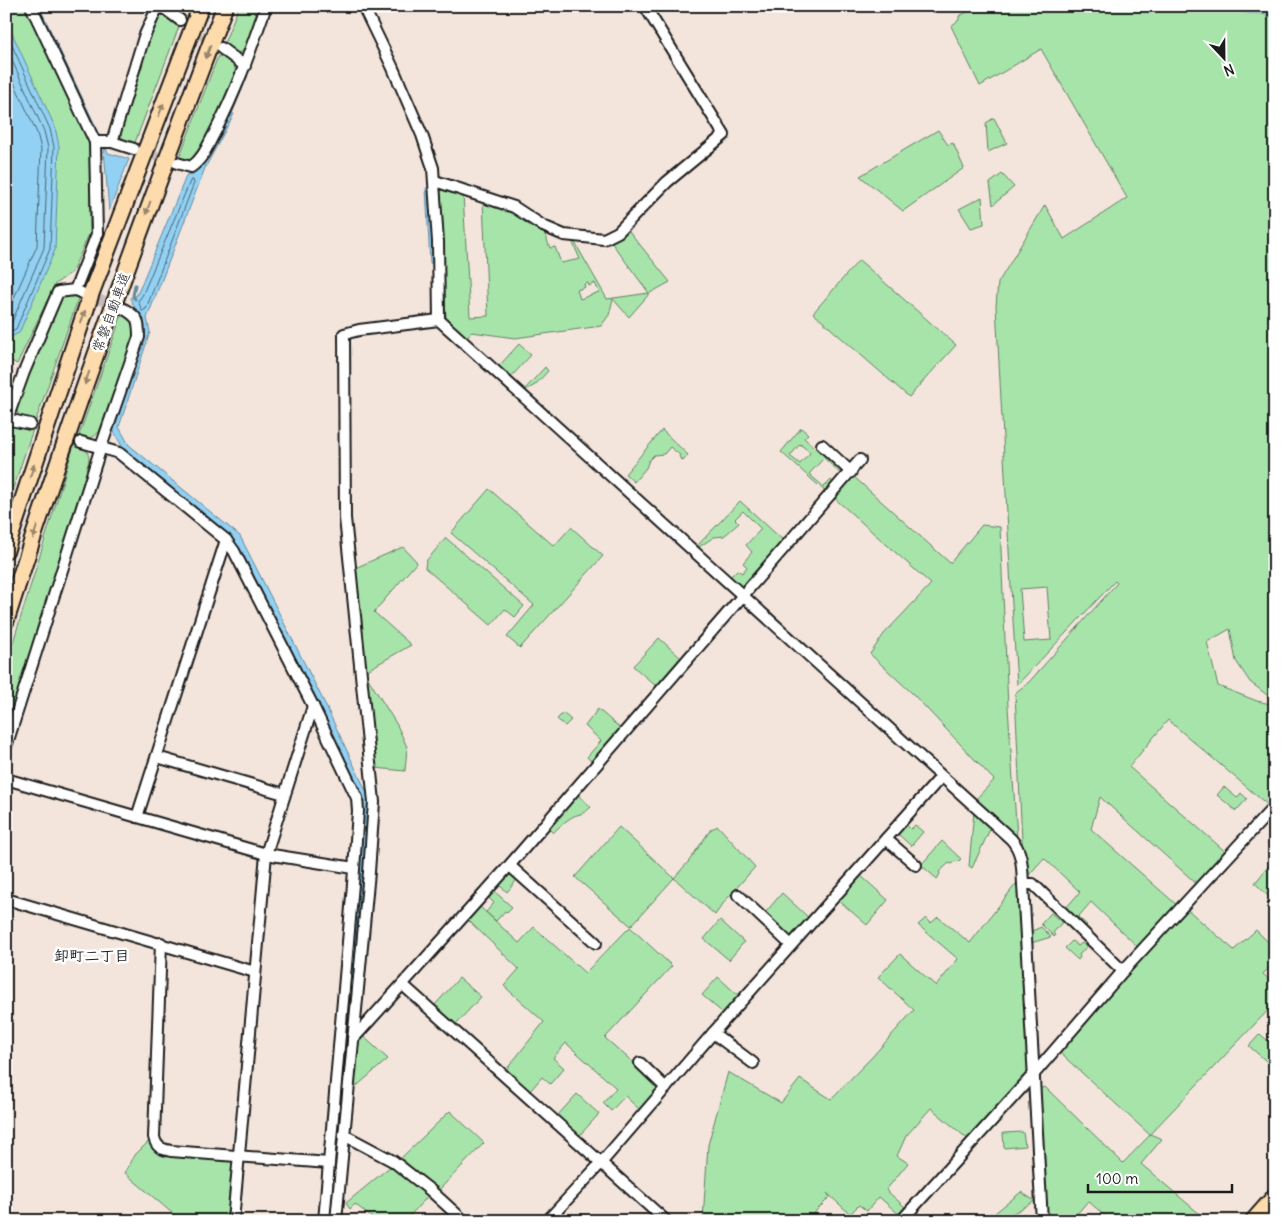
<svg xmlns="http://www.w3.org/2000/svg" width="1281" height="1227" font-family="Delius,'Klee One',sans-serif">
  <style>
    .green { fill: #a7e4aa; stroke: #628063; fill-rule: evenodd }
    .water { fill: #92d1f3; stroke: #63899d }
    .lines { fill: none; stroke-linecap: round; stroke-linejoin: round }
    .shore { stroke: #4b6472; stroke-width: 1 }
    .stream { stroke: #63899d; stroke-width: 3 }
    .minor-tunnel { stroke: #c8bdb6; stroke-width: 10; stroke-dasharray: 10 5; stroke-linecap: butt }
    .minor-casing { stroke: #1c1c1c; stroke-width: 14 }
    .highway-casing { stroke: #1c1c1c; stroke-width: 19 }
    .minor { stroke: #fff; stroke-width: 10 }
    .highway { stroke: #fedbac; stroke-width: 15 }
    .oneway { fill: #98856b }
    .labels { text-anchor: middle; stroke-width: 5; stroke-linejoin: round; paint-order: stroke }
    .street-label { font-size: 14px; fill: #1c1c1c; stroke: #fff }
    .neighbourhood-label { font-size: 15px; font-weight: bold; fill: #1c1c1c; stroke: #fff }
  </style>
  <rect width="100%" height="100%" fill="#f3e5dc"/>
  <filter id="ink" filterUnits="userSpaceOnUse"><feTurbulence type="fractalNoise" baseFrequency=".02" numOctaves="2"/><feDisplacementMap in="SourceGraphic" scale="10" xChannelSelector="R" yChannelSelector="G"/><feConvolveMatrix kernelMatrix="1 2 1 2 8 2 1 2 1" color-interpolation-filters="sRGB"/></filter>
  <g filter="url(#ink)">
    <g class="green">
      <path d="M6 6H26L89 136 90 232 72 272 55 284 17 364 6 358Z"/>
      <path d="M239 6H261L244 51 233 54 223 46Z"/>
      <path d="M979 6H1275V701L1250 682 1236 661 1230 629 1207 642 1218 686 1257 701 1275 705V807H1270L1168 720 1129 767 1227 853 1198 885 1100 797 1091 829 1178 906 1139 948 1091 902 1078 917 1087 925 1085 927 1065 909 1080 892 1044 858 1027 877 1022 841 1015 693 1029 682 1117 583 1115 581 1017 685 1011 588 996 306 998 283 1045 205 1064 239 1127 198 1041 49 980 86 951 26 959 20V16ZM1047 587 1051 640 1024 642 1020 589Z"/>
      <path d="M163 16H167L180 24 134 145 122 138 120 129C127 109 134 89 141 69 146 52 147 27 163 16Z"/>
      <path d="M218 56C228 59 234 62 236 73L204 145 191 163 178 161Z"/>
      <path d="M994 118 1007 143 988 152 986 123Z"/>
      <path d="M938 130 948 145 953 143 964 168 903 211 860 176Z"/>
      <path d="M1002 174 1014 187 993 205 990 183Z"/>
      <path d="M442 187 463 194 470 317 488 316 483 201 510 211 544 232 550 248 555 247 561 263 580 259 572 241H574L607 299 649 293 611 242 628 230 670 282 650 293 629 317 613 299 609 315 601 326 515 338 472 332 466 337 446 319 440 188ZM588 283 589 286 595 283 599 292 580 299 577 290 585 287 584 284Z"/>
      <path d="M982 197 984 224 971 228 959 209Z"/>
      <path d="M859 260 956 345 909 397 813 313Z"/>
      <path d="M71 293 79 296 35 423 19 416 16 408 35 354 59 299 65 294Z"/>
      <path d="M122 314C131 318 134 322 135 332L99 432C92 439 88 440 78 438Z"/>
      <path d="M519 344 531 355 511 377 499 366Z"/>
      <path d="M545 367 548 371 535 385 526 390 525 389Z"/>
      <path d="M18 425 33 429 6 510V437L11 427Z"/>
      <path d="M801 428 808 434 804 438 844 474 843 476 824 458 809 474 824 487 831 480 836 485 828 494 781 452ZM800 444 806 449H807L810 453 800 464 790 456Z"/>
      <path d="M662 430 688 455 683 461 679 457 680 455 670 447 664 454 654 455 649 460 646 468 634 482 625 474Z"/>
      <path d="M74 445C83 447 89 450 89 460L77 506 6 731V665Z"/>
      <path d="M853 476 950 563 982 525 1000 527 1008 707 1017 837 975 800 994 780 913 694 870 654 884 634 931 584 833 497Z"/>
      <path d="M489 489 554 546 571 527 603 556 520 648 507 637 534 605 451 533Z"/>
      <path d="M740 501 785 542 745 588H741L730 577 737 570 742 573 747 567 743 563 752 552 746 545 761 529 743 511 735 519 739 523 724 536 714 537 699 547 697 546Z"/>
      <path d="M446 538 524 606 515 617 505 609 491 625 425 568 426 561Z"/>
      <path d="M403 547 417 562 374 612 411 645 364 672 397 725 407 747 405 771 375 768 364 672 355 568Z"/>
      <path d="M659 638 682 659 657 687 633 666Z"/>
      <path d="M598 709 621 729 594 761H591L587 757 601 741 585 726Z"/>
      <path d="M563 713 571 720 565 726 557 719Z"/>
      <path d="M1224 787 1237 798 1241 793 1247 799 1236 811 1217 795Z"/>
      <path d="M578 795 591 807C581 817 579 812 569 819 563 823 558 828 553 833L548 828Z"/>
      <path d="M974 811 991 827 972 868 969 866Z"/>
      <path d="M905 824 911 829 915 825 923 832 911 846 897 833Z"/>
      <path d="M718 826 755 867 725 901 715 915 674 878 631 926 575 877 619 827 674 878 689 861 711 829Z"/>
      <path d="M942 841 961 859 958 862 956 861 951 864 949 863 939 872 940 874 937 879 921 865Z"/>
      <path d="M1275 858V903L1255 883Z"/>
      <path d="M511 872 519 877 507 892 498 884 507 873Z"/>
      <path d="M859 874 888 900 867 925 837 899Z"/>
      <path d="M1019 880 1029 1073 970 1141 931 1108 906 1136 897 1156 908 1163 886 1190 906 1208 900 1215 879 1197 867 1211 859 1205 850 1214 827 1193 830 1197 815 1212V1221H712L703 1219 708 1145 728 1072 781 1103 800 1079 831 1099 873 1056 914 1010 878 977 900 954 936 986 958 959 918 925 926 918 931 923 938 917 970 943Z"/>
      <path d="M494 891 512 907 507 912 505 911 496 921 486 912 494 903 488 897Z"/>
      <path d="M782 893 809 918 791 939 765 913Z"/>
      <path d="M479 906 519 943 534 927 585 973 630 927 672 966 605 1038 658 1084 659 1089 641 1111 625 1096 611 1111 603 1103 616 1088 566 1043 553 1058 564 1068 550 1084 542 1077 530 1091 506 1070 544 1022 504 986 519 969 467 919Z"/>
      <path d="M1188 910 1234 950 1256 930 1275 949V961L1263 974 1275 985V1003L1150 1134 1162 1139 1141 1164 1208 1221H1111L1088 1201 1071 1221H1048L1037 1089 1045 1087 1123 1163 1150 1135 1059 1052 1147 953Z"/>
      <path d="M1051 913 1058 919 1061 917 1064 920 1053 933 1055 935 1054 937 1041 924Z"/>
      <path d="M720 920 744 942 729 960 704 939Z"/>
      <path d="M1041 927 1051 937 1031 943 1030 932Z"/>
      <path d="M1072 941 1078 946 1082 943 1084 945 1086 943 1088 945 1079 955 1080 957 1078 960 1065 948Z"/>
      <path d="M718 977 740 997 724 1014 702 995Z"/>
      <path d="M459 978 481 997 455 1025 434 1006Z"/>
      <path d="M1260 1034 1275 1047V1069L1249 1046Z"/>
      <path d="M363 1036 388 1059 352 1090 357 1042Z"/>
      <path d="M577 1094 599 1114 579 1136 557 1116Z"/>
      <path d="M450 1111 484 1143 438 1191 401 1158Z"/>
      <path d="M1023 1132 1025 1146 1004 1148 1003 1133Z"/>
      <path d="M150 1140 152 1146 157 1152 235 1160 229 1221H187L179 1219 125 1173 135 1155Z"/>
      <path d="M392 1165 428 1196 405 1221H376L355 1204 350 1209 346 1203Z"/>
      <path d="M1021 1192 1035 1201 1001 1220 995 1213Z"/>
    </g>
    <g class="water">
      <path d="M35 6H39L96 127 92 130Z"/>
      <path d="M1233 6H1275V18C1271 17 1267 15 1263 14 1251 12 1243 16 1233 6Z"/>
      <path d="M6 20 55 127 59 146 55 250 19 333 6 339Z"/>
      <path d="M228 113 234 114 205 168 147 318 150 332 119 427 129 445 240 536 323 700 368 795 369 804 333 1221H328L363 804 362 798 267 612 233 540 124 450 112 428 141 320 130 298 137 295 187 174 193 175 192 170Z"/>
      <path d="M106 149 108 153 129 159 109 211 104 150Z"/>
      <path d="M426 188H433L437 264 430 263Z"/>
    </g>
    <g class="lines">
      <g class="shore">
        <path d="M6 32 50 129 54 147 50 249 16 329 6 333"/>
        <path d="M6 47 44 131 48 148 44 248 11 324 6 327"/>
        <path d="M6 65 37 133 41 149 37 246 6 316"/>
        <path d="M191 180H193L194 183 146 309 142 311 138 301 142 296Z"/>
      </g>
      <g class="stream">
        <path d="M230 116 246 77"/>
        <path d="M188 172 195 171"/>
        <path d="M135 299 133 296 135 285"/>
      </g>
      <g class="minor-tunnel">
        <path d="M189 26 216 45"/>
        <path d="M140 151 172 161"/>
        <path d="M85 294 118 307"/>
        <path d="M30 424 81 442"/>
      </g>
      <g class="minor-casing">
        <g id="minor">
          <path d="M31 6 95 142 97 234 75 290"/>
          <path d="M161 6 180 20"/>
          <path d="M363 6 392 66 422 135 433 168 438 242 439 320 1011 839C1023 852 1022 868 1023 884L1042 1221"/>
          <path d="M221 48 245 66"/>
          <path d="M95 142H112L134 149"/>
          <path d="M112 142 144 37 158 6"/>
          <path d="M177 163 191 167C203 159 208 145 215 132 236 92 251 49 266 6"/>
          <path d="M435 181 514 207 543 226 564 235 604 239 618 232 667 182 724 135 645 6"/>
          <path d="M6 419 30 424"/>
          <path d="M6 422 24 372 58 292 75 290 82 293"/>
          <path d="M81 442 119 453 226 540 234 551 313 706 357 798 358 811 353 884 324 1221"/>
          <path d="M822 445 851 472"/>
          <path d="M6 747 101 447 139 337C139 320 138 317 124 309"/>
          <path d="M157 757 284 794"/>
          <path d="M6 779 266 854 354 868"/>
          <path d="M137 817 226 540"/>
          <path d="M886 839 916 865"/>
          <path d="M510 866 596 943"/>
          <path d="M1023 884H1033L1123 971"/>
          <path d="M738 895 791 945"/>
          <path d="M6 899 255 972"/>
          <path d="M161 943 154 1137C156 1147 161 1149 171 1151L329 1163"/>
          <path d="M403 985 666 1221"/>
          <path d="M713 1033 753 1063"/>
          <path d="M353 1039 508 867 860 460"/>
          <path d="M640 1063 666 1088"/>
          <path d="M344 1135 393 1161 430 1190 464 1221"/>
          <path d="M233 1221 266 854 313 706"/>
          <path d="M336 1221 369 872 374 802 345 518 344 334 359 330 439 320"/>
          <path d="M547 1221 601 1163 713 1033 941 777"/>
          <path d="M901 1221 1034 1074 1123 971 1271 810"/>
        </g>
      </g>
      <g class="highway-casing">
        <g id="highway">
          <path d="M6 550 92 291 201 6"/>
          <path d="M6 621C72 413 147 209 225 6"/>
          <path d="M1253 1221 1275 1196"/>
        </g>
      </g>
      <use href="#minor" class="minor"/>
      <use href="#highway" class="highway"/>
    </g>
    <defs><path id="oneway-solid" d="M-6-.8H1V-3.2L6.5 0L1 3.2V.8H-6Z" transform="scale(1.25)"/></defs>
    <g class="oneway">
      <use href="#oneway-solid" transform="translate(208 52) rotate(111)"/>
      <use href="#oneway-solid" transform="translate(161 110) rotate(-69)"/>
      <use href="#oneway-solid" transform="translate(148 208) rotate(110)"/>
      <use href="#oneway-solid" transform="translate(83 317) rotate(-72)"/>
      <use href="#oneway-solid" transform="translate(87 378) rotate(109)"/>
      <use href="#oneway-solid" transform="translate(32 471) rotate(-72)"/>
      <use href="#oneway-solid" transform="translate(35 532) rotate(108)"/>
    </g>
  </g>
  <g class="labels">
    <g class="street-label">
      <text transform="translate(111 312) rotate(-70)" y="5">常磐自動車道</text>
    </g>
    <g class="neighbourhood-label">
      <text x="92" y="961">卸町二丁目</text>
    </g>
  </g>
  <rect width="1281" height="1227" fill="none" stroke="#fff" stroke-width="25"/>
  <rect x="12" y="12" width="1256" height="1202" fill="none" stroke="#1c1c1c" stroke-width="2" filter="url(#ink)"/>
  <g transform="translate(1224 58) rotate(158)" stroke="#ffffff" stroke-width="4" paint-order="stroke">
  <path d="M0-4L9 19L0 12L-9 19Z" fill="#1c1c1c"/>
  <text y="-8" font-size="14" font-weight="bold" text-anchor="middle" fill="#1c1c1c">N</text>
  </g>
  <path d="M1088 1184v8h144v-8" fill="none" stroke="#1c1c1c" stroke-width="2.5"/>
  <text x="1096" y="1184" font-size="15" fill="#1c1c1c" stroke="#ffffff" stroke-width="4" paint-order="stroke">100 m</text>
</svg>
